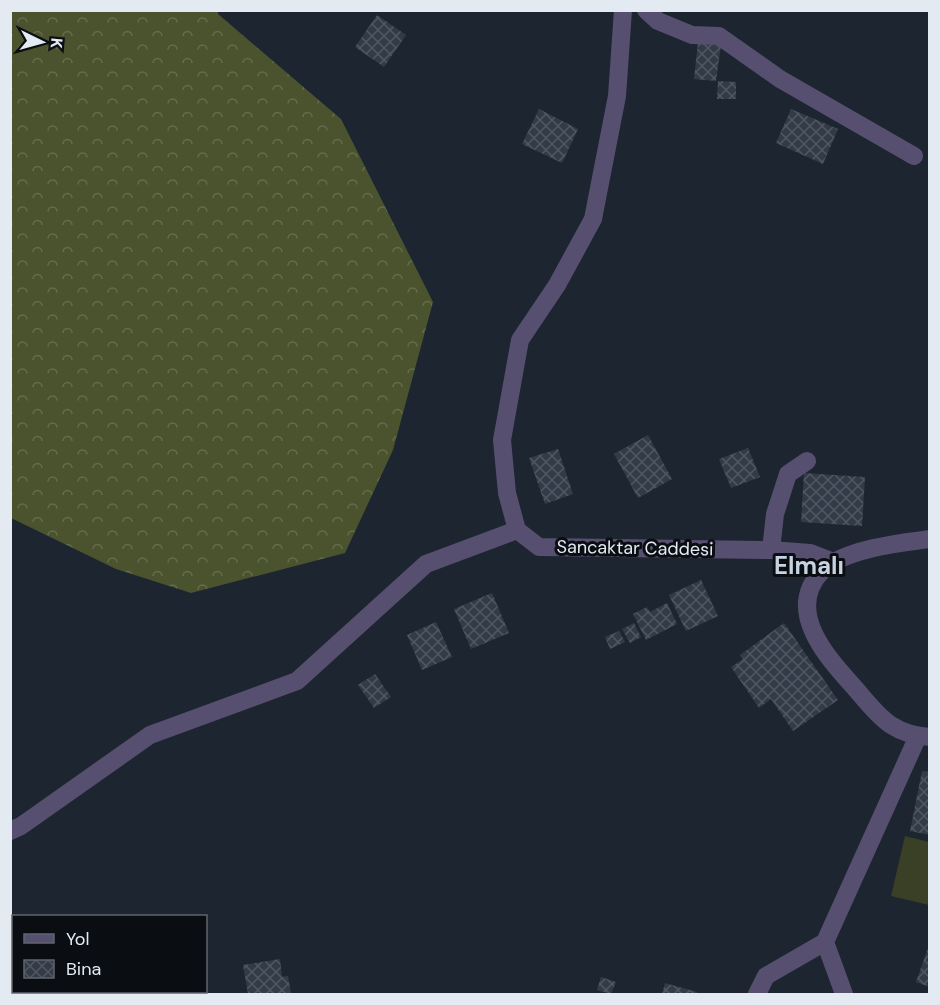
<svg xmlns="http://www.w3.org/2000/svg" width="940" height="1005" font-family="'DM Sans',sans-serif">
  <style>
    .forest { fill: url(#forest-crowns) }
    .pitch { fill: #3a4025 }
    .building { fill: url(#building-cross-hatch) }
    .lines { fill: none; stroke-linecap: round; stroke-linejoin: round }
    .minor { stroke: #574f6f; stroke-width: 18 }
    .tertiary { stroke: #574f6f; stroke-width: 18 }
    .labels { text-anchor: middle; stroke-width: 6; stroke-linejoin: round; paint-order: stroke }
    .street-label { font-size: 18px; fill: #e4eaf2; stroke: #0a0e12 }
    .district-label { font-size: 24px; font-weight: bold; fill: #c7d2e1; stroke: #0a0e12 }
  </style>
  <defs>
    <pattern id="forest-crowns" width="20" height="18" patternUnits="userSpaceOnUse" patternTransform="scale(1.5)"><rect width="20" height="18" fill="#4a532e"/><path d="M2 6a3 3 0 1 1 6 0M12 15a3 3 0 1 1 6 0" fill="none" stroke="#646c4d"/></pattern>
    <pattern id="building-cross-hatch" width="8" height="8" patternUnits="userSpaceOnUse" patternTransform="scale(1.5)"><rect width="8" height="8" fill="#323b47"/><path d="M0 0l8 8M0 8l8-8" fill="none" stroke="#505862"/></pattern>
  </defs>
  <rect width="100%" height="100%" fill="#1c2530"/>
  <path class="forest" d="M10 11H218V14L341 119 433 302 393 450 345 553 191 593 116 569 11 518Z"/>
  <path class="pitch" d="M905 836 929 842V905L891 896Z"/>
  <g class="building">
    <path d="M377 15 406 35 384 67 355 47Z"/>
    <path d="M698 42 721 45 716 81 694 79Z"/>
    <path d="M718 81 736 82V99H717Z"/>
    <path d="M539 109 578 129 562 163 522 144Z"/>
    <path d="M791 109 838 129 823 164 776 143Z"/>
    <path d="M648 435 672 479 638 498 614 454Z"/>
    <path d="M748 448 760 477 731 488 719 459Z"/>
    <path d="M558 449 573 494 545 504 529 458Z"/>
    <path d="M804 473 865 477 862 526 801 522Z"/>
    <path d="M701 580 718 616 686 631 669 595Z"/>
    <path d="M492 593 509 633 471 649 454 609Z"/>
    <path d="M667 603 677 624 646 640 633 614 647 607 650 612Z"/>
    <path d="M436 622 452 657 422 670 407 635Z"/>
    <path d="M634 623 641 637 630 643 622 629Z"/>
    <path d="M784 623 838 700 793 731 771 699 759 708 731 667 743 659 740 655Z"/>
    <path d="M619 631 625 642 610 649 605 637Z"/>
    <path d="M375 674 391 697 374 708 358 685Z"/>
    <path d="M922 771 930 772V835L910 831Z"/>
    <path d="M929 945H930V987L916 982Z"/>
    <path d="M280 959 282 977 288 976 291 994H248L243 965Z"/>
    <path d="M601 977 616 982 611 994 597 990Z"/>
    <path d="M665 983 697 992V994H662Z"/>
    <path d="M58 992H92L93 994H58Z"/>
  </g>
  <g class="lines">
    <g class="minor">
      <path d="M646 10 658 21 692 35 719 36 780 79 914 156"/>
      <path d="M771 550 775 514 788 474 807 461"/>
      <path d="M10 831 21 826 150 735 297 681 426 564 517 530"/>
      <path d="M757 994 766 976 825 942"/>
      <path d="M844 994 825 942 918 736"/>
    </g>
    <g class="tertiary">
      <path d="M623 10 617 96 593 219 557 285 520 340 502 440 507 493 517 530 539 547 771 550 810 553 833 562"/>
      <path d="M930 539C899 543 844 549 822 571 784 610 827 657 853 686 865 699 876 715 891 725 903 733 916 736 930 737"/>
    </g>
  </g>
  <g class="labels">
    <g class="street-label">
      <text transform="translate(635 548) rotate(1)" y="6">Sancaktar Caddesi</text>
    </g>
    <g class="district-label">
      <text x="809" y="574">Elmalı</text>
    </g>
  </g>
  <rect width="940" height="1005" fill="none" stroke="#e4eaf2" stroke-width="24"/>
  <rect x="12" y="915" width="195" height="78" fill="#0a0e12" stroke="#61666c" stroke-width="1.5"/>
  <rect x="24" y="934" width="30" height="9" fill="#574f6f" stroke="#61666c" stroke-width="1.5"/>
  <text x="66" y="945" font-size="18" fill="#e4eaf2">Yol</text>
  <rect x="24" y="960" width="30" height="18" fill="url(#building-cross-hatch)" stroke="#61666c" stroke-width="1.5"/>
  <text x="66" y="975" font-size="18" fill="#e4eaf2">Bina</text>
  <g transform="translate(42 42) rotate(95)" stroke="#0a0e12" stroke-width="4.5" paint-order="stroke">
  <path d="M0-4.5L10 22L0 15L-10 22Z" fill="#e4eaf2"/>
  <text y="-9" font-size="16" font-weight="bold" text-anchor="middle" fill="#e4eaf2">K</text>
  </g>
</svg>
